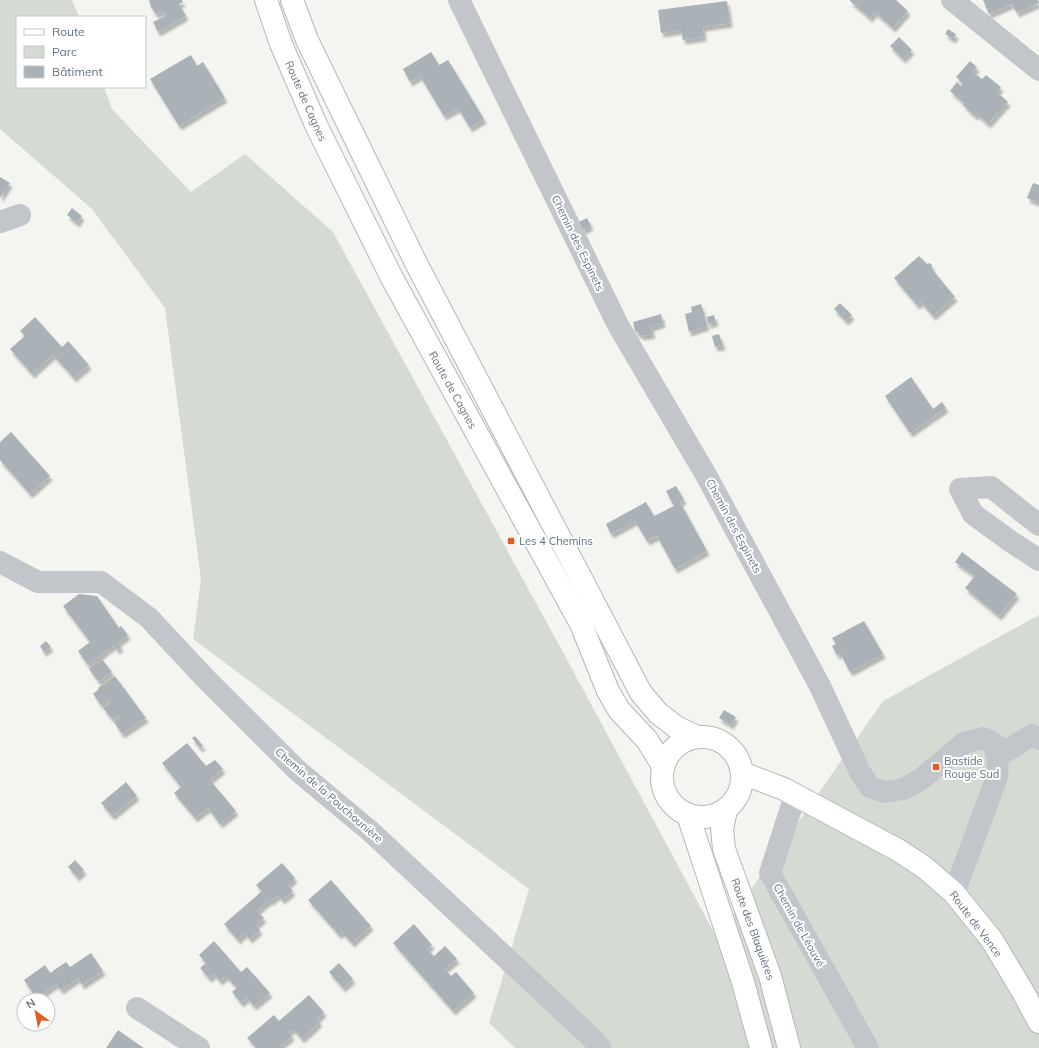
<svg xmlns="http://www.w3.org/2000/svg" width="1039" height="1048" font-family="Mulish,sans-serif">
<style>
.green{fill:#d5dbd2}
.building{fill:#aab1b7;filter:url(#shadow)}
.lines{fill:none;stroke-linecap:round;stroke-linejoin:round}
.major-casing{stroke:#b3b7bb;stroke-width:24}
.minor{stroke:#c2c5c9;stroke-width:22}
.major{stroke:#fff;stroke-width:22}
.poi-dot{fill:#e35d22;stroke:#fff;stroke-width:1.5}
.labels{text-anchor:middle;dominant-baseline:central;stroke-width:4;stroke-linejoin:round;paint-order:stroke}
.street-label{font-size:11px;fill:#637282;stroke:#fff}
.poi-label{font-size:11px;fill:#637282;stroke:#fff;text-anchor:start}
</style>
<defs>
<filter id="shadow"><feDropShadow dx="2.5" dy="4.5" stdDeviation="1" flood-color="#0004"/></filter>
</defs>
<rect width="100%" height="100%" fill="#f4f5f0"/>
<!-- green -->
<polygon class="green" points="0,0 72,0 79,17 17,17 17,87 104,87 112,109 191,192 245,154 333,232 564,654 717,938 883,701 1039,615 1039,1048 515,1048 489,1023 529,889 193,639 201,579 165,308 92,209 0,129"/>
<!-- building -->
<g class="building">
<polygon points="149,0 182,0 183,2 179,4 186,16 158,32 153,22 165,16 163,11 156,14 151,7"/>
<polygon points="850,0 896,0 908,11 893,28 875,12 870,18 850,1"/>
<polygon points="983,0 1038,0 1039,3 1017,13 1012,4 989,14"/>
<polygon points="727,1 730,23 703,27 704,37 683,40 681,30 661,33 658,10"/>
<polygon points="948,29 956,34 953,39 945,34"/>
<polygon points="899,37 912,50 903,59 890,46"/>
<polygon points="431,52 439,65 448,60 484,119 470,128 458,108 444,116 420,76 410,82 403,69"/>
<polygon points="191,55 197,66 203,62 225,98 179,126 150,79"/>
<polygon points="970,61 977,67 973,72 982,79 986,75 1001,87 997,92 1008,102 988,124 977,114 975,116 963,105 964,103 950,91 957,82 961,86 963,84 956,77"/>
<polygon points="0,177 10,183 0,198"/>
<polygon points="1033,183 1039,185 1039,203 1027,198"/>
<polygon points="72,208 82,216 77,223 67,215"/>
<polygon points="587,218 591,226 583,230 579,222"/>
<polygon points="919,256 927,264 929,263 932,265 932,269 955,297 933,316 921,302 917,305 894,278"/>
<polygon points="840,303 852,315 846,321 834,309"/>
<polygon points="701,304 707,326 689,332 685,314 692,312 691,307"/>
<polygon points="661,314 663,323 651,327 653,334 642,336 635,331 633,322"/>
<polygon points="714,315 716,322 708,324 707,317"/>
<polygon points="35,317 62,347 68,341 89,365 74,378 53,355 32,374 10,349 25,336 20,331"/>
<polygon points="719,334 723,346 715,347 712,336"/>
<polygon points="911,377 933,409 942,402 946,408 910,433 885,396"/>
<polygon points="11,432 50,476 30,494 0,460 0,442"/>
<polygon points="676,486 684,500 680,502 707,551 675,569 657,536 647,541 635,521 611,534 606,524 646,502 654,516 674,506 666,491"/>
<polygon points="962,552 1017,594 999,616 965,588 975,576 955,562"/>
<polygon points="79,594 97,596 119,628 121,626 128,635 118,643 121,647 117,650 114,645 88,665 78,651 90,642 63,606"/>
<polygon points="864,621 883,654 850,672 840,653 837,655 832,646 836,644 832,638"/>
<polygon points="46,641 51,647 44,652 40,646"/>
<polygon points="102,659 112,672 99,682 89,669"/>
<polygon points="115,676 146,718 122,734 114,722 120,717 118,714 112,719 103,708 110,703 108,700 101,705 93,694 99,689 98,688"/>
<polygon points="724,710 736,717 731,725 719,718"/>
<polygon points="195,736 203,746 200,748 192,738"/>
<polygon points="187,743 206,766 215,760 223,769 210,780 236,811 220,824 208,808 195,818 174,793 181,787 162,763"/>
<polygon points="126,782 137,796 112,816 101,803"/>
<polygon points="75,860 84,870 77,877 68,867"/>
<polygon points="282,863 295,878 288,885 293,891 282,900 278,895 271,901 270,900 265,904 257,911 264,918 256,925 260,930 250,939 245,933 238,940 224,924 262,891 256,885"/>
<polygon points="331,880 371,926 352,943 342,932 339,935 308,900"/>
<polygon points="414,924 432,945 427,949 434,956 445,946 457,959 445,969 451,976 456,972 474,993 453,1011 393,943"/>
<polygon points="214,941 241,972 247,967 270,993 254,1006 247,998 241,1003 232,992 237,988 226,976 220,981 214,974 209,978 200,968 206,963 199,955"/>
<polygon points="91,953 103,971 82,985 78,978 61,990 56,984 36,998 24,980 45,965 50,973 66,962 70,967"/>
<polygon points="339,963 353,979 343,988 329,972"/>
<polygon points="309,995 324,1012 317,1019 320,1022 302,1039 293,1029 289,1032 292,1036 278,1048 257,1048 247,1038 274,1015 279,1021"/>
<polygon points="118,1030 138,1044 144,1048 106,1048"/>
</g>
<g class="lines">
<defs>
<g id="major">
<polyline points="266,0 281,44 316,125 392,278 581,624 608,691 619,710 647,740 663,766"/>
<polyline points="292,0 307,40 416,263 641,693 658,713 676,727 697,737"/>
<circle cx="702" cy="777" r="40"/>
<polyline points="742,773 784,789 898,850 924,867 954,893 992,940 1023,992 1039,1022"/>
<polyline points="726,810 722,829 724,849 770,976 789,1048"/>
<polyline points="688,815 743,982 761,1048"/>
</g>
</defs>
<!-- major casing -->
<use href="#major" class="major-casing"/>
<!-- minor -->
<g class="minor">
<polyline points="459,0 618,325 706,475 820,686 860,772 870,787 884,792 903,789 920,780 964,743 983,738 993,743 998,759 997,777 954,893"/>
<polyline points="952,0 1039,70"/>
<polyline points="0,222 20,215"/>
<polyline points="1039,525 991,487 960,489 973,514 1010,541 1039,560"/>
<polyline points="0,562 38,582 101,582 149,618 205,678 298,771 370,831 594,1040 600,1048"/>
<polyline points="993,743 1005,752 1032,735 1039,739"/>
<polyline points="795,796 770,873 868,1048"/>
<polyline points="137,1008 199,1048"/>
</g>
<!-- major -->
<use href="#major" class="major"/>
</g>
<!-- markers -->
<g class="poi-dot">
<rect x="507" y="537" width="8" height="8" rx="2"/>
<rect x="932" y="763" width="8" height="8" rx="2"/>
</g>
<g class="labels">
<!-- street labels -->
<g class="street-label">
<text transform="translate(306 101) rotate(66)">Route de Cagnes</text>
<text transform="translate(578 243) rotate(64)">Chemin des Espinets</text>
<text transform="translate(453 390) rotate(61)">Route de Cagnes</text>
<text transform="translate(734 526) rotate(62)">Chemin des Espinets</text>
<text transform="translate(329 795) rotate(41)">Chemin de la Pouchounière</text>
<text transform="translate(976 924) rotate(53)">Route de Vence</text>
<text transform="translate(799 925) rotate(61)">Chemin de Léouvé</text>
<text transform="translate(753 929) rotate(70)">Route des Blaquières</text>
</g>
<!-- poi labels -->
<g class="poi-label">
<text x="519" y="541">Les 4 Chemins</text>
<text x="944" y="761">Bastide<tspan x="944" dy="13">Rouge Sud</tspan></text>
</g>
</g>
<!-- legend -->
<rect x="16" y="16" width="130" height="72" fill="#ffffff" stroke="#c1c7cd"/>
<rect x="24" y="29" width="20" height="6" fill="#ffffff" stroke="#c1c7cd"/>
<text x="52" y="36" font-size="12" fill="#637282">Route</text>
<rect x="24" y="46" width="20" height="12" fill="#d5dbd2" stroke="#c1c7cd"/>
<text x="52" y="56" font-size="12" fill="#637282">Parc</text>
<rect x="24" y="66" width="20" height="12" fill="#aab1b7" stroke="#c1c7cd"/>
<text x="52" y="76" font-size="12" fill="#637282">Bâtiment</text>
<!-- north arrow -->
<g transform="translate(36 1012) rotate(328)"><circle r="19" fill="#ffffff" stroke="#c1c7cd"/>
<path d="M0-3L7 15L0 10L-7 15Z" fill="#e35d22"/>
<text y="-6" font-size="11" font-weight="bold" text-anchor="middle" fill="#637282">N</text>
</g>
</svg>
